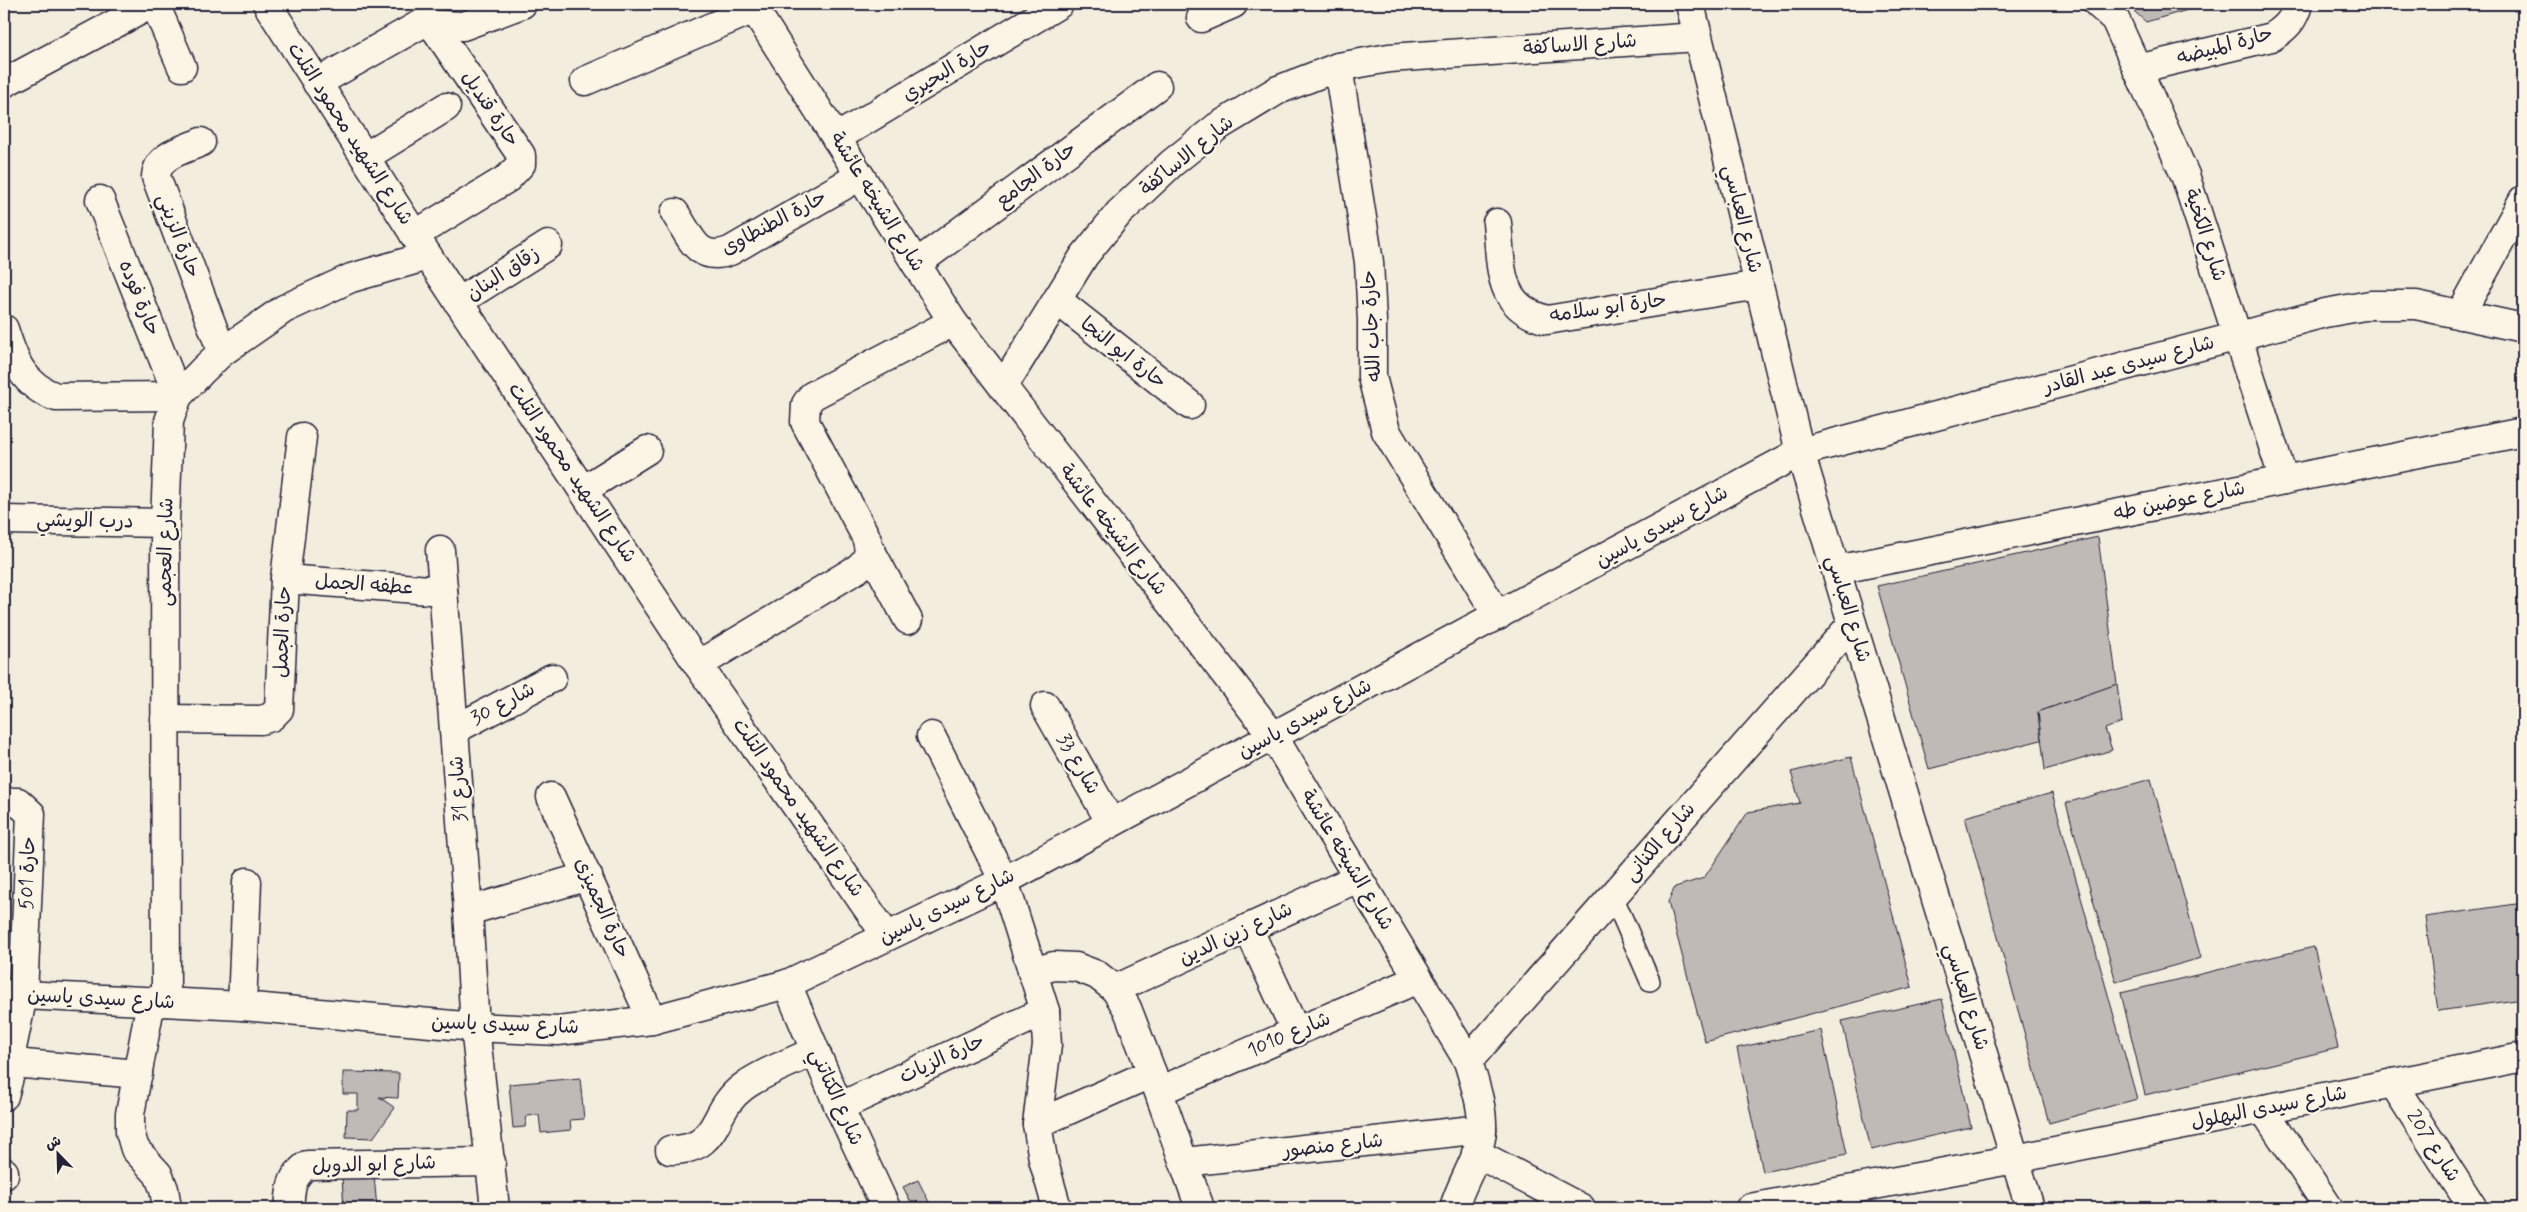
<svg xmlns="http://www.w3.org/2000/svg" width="2527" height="1212" font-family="Mynerve,'Playpen Sans Arabic',sans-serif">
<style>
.building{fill:#bfbab6;stroke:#22223b}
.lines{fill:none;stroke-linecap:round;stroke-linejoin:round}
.service-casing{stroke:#22223b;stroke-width:22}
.minor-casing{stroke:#22223b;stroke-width:31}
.tertiary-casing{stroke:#22223b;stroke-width:31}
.service{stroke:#fcf5e5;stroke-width:19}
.minor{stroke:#fcf5e5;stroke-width:28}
.tertiary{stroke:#fcf5e5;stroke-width:28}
.labels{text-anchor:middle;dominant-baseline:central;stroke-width:4.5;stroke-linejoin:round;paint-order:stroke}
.street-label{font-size:20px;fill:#22223b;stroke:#fcf5e5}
</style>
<rect width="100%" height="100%" fill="#f3edde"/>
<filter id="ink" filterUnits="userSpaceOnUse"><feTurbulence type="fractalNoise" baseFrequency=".02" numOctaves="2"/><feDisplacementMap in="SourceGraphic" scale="10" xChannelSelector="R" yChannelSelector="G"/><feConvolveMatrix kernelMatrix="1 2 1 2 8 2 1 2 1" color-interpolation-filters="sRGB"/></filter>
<g filter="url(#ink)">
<!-- building -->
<g class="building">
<polygon points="2126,4 2208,4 2146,22"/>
<polygon points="2098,537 2117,684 2038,712 2041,740 1929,769 1877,586"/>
<polygon points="2117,684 2122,722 2105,729 2112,750 2045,770 2038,712"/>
<polygon points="1851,757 1912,987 1705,1042 1668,902 1675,887 1704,878 1748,812 1800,803 1791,772"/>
<polygon points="2151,779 2201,958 2116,982 2066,803"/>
<polygon points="2052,793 2137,1099 2049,1123 1965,817"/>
<polygon points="2523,903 2523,999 2438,1011 2425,917"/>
<polygon points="2314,947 2338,1048 2145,1095 2121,993"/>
<polygon points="1942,999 1971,1127 1871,1150 1842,1021"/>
<polygon points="1821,1030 1847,1154 1763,1172 1737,1048"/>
<polygon points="343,1072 399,1073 398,1098 379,1097 395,1108 373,1138 346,1137 347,1110 358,1110 358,1094 343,1094"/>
<polygon points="580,1078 584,1119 570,1120 571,1130 541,1133 539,1115 527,1116 525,1127 513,1128 509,1084"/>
<polygon points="374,1175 377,1208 344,1208 342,1178"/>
<polygon points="918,1180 932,1208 914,1208 903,1187"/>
</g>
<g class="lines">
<defs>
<polyline id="service" points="1613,896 1650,981"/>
<g id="minor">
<polyline points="155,4 182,67"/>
<polyline points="267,4 428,256 698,665 886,935"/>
<path d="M751 4 953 322 1273 736 1468 1061C1474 1082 1483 1106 1482 1129 1481 1156 1461 1182 1454 1208"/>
<polyline points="2098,4 2115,19 2185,175 2284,480"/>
<polyline points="1201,18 1233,4"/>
<polyline points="1338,67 1369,262 1372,321 1372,377 1386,431 1498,616"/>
<path d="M2137 69 2272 37C2286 28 2294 20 2298 4"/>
<polyline points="585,81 754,9"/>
<polyline points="4,83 152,4"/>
<polyline points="317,83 421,24 463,26 522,4"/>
<polyline points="836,138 1059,4"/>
<path d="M201 142C183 150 157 155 156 177L222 352"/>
<polyline points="365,157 446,107"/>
<path d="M675 213C691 237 697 263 730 251L860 176"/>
<path d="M1497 223C1502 267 1496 307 1547 320L1759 285"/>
<polyline points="414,235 508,178 521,164 521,155 432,24"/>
<polyline points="916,264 1157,86"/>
<polyline points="1057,300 1190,405"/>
<polyline points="458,302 548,245"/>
<polyline points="2460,315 2523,200"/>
<path d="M4 329C14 360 22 385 56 397L178 396 100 200"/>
<polyline points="1003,387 1084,256 1119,213 1172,163 1217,127 1278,90 1338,67 1389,58 1698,37"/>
<polyline points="583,490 647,450"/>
<polyline points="4,520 165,523"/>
<polyline points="870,549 908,620"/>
<polyline points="440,550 468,911 475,1027 495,1208"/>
<polyline points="1836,570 2523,432"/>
<polyline points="285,579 443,591"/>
<path d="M698 665 857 569C869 559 871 552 866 537L805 422 806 404 812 396 953 322"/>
<polyline points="1045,706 1111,823"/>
<polyline points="165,719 261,720 271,717 279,709 285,579 302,437"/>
<polyline points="454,730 552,678"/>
<polyline points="931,736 1004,881 1045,1011 1047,1045 1037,1124 1043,1159 1057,1208"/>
<polyline points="551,797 652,1020"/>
<polyline points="4,802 18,802 31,814 23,995 11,1053 14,1059 24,1064 138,1074"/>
<polyline points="468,911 588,876"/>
<polyline points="1248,928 1296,1032"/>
<polyline points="1032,972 1054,966 1076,967 1097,975 1115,989 1127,1008 1152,1073 1200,1208"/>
<polyline points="787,984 839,1107 886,1208"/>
<polyline points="1115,989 1358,878"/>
<polyline points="4,994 242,1006 475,1027 558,1031 652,1020 787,984 1004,881 1800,452 2325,313 2370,305 2416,305 2523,328"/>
<polyline points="151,1001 130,1114 130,1132 135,1149 158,1174 164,1189 167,1208"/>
<polyline points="166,1002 165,523 169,421 178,396 203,370 222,352 284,309 351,278 428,256"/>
<polyline points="242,1006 247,882"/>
<polyline points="1468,1061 1852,624"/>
<polyline points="2393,1083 2473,1208"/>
<polyline points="1159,1091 1418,979"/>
<polyline points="4,1096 14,1059"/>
<polyline points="839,1107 1045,1011"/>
<polyline points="2263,1109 2329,1208"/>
<polyline points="1037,1124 1152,1073"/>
<path d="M670 1150C722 1150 709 1112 743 1087 763 1072 792 1062 815 1051"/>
<polyline points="1476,1153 1581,1208"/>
<polyline points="1185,1162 1482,1129"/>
<polyline points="4,1175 4,1172"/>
<path d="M289 1208C291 1188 290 1178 307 1165L491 1162"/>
<polyline points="1750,1208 2015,1159 2523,1057"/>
</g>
<polyline id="tertiary" points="1690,4 1800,452 2030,1208"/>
</defs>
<!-- service casing -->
<use href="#service" class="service-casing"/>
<!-- minor casing -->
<use href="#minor" class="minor-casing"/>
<!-- tertiary casing -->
<use href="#tertiary" class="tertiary-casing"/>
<!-- service -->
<use href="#service" class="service"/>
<!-- minor -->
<use href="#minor" class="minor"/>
<!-- tertiary -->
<use href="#tertiary" class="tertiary"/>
</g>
</g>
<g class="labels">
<!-- street labels -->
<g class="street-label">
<text transform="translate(1580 45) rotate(-4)">شارع الاساكفة</text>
<text transform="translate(2225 46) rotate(-15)">حارة المبيضه</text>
<text transform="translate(947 71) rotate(-31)">حارة البحيري</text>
<text transform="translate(490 109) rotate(56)">حارة قنديل</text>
<text transform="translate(350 134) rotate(57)">شارع الشهيد محمود التلت</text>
<text transform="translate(1187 156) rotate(-39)">شارع الاساكفة</text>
<text transform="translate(1036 175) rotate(-37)">حارة الجامع</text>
<text transform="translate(877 202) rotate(58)">شارع الشيخه عائشة</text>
<text transform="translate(1742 219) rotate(76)">شارع العباسي</text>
<text transform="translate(774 223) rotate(-28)">حارة الطنطاوى</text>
<text transform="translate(2205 235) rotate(72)">شارع الكخية</text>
<text transform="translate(178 236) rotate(69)">حارة الزيني</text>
<text transform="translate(503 274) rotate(-33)">زقاق البنان</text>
<text transform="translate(139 298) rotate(68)">حارة فوده</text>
<text transform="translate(1608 308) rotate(-8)">حارة ابو سلامه</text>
<text transform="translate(1372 326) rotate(-93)">حارة جاب الله</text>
<text transform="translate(1123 353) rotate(38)">حارة ابو النجا</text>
<text transform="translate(2129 365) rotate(-15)">شارع سيدى عبد القادر</text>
<text transform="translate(572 473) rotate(56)">شارع الشهيد محمود التلت</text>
<text transform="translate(2179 501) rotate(-11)">شارع عوضين طه</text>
<text transform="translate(85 521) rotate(1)">درب الويشي</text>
<text transform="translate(1662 527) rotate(-29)">شارع سيدى ياسين</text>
<text transform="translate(1113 530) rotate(52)">شارع الشيخه عائشة</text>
<text transform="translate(166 552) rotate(-89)">شارع العجمى</text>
<text transform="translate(364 585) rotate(4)">عطفه الجمل</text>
<text transform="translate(1848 609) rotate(73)">شارع العباسي</text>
<text transform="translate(283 632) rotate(-88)">حارة الجمل</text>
<text transform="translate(503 704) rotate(-28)">شارع 30</text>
<text transform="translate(1305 719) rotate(-28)">شارع سيدى ياسين</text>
<text transform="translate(1078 764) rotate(60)">شارع 33</text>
<text transform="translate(459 789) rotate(-94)">شارع 31</text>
<text transform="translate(798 808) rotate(55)">شارع الشهيد محمود التلت</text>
<text transform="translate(1660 842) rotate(-49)">شارع الكنانى</text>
<text transform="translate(1347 860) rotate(59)">شارع الشيخه عائشة</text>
<text transform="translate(28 873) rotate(-88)">حارة 501</text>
<text transform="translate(947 907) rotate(-26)">شارع سيدى ياسين</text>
<text transform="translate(602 908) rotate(66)">حارة الجميزى</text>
<text transform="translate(1236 934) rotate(-25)">شارع زين الدين</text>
<text transform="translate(1966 997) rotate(73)">شارع العباسي</text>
<text transform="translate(101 999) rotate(3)">شارع سيدى ياسين</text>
<text transform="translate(505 1025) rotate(2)">شارع سيدى ياسين</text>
<text transform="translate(1289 1035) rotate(-23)">شارع 1010</text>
<text transform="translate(942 1059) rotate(-25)">حارة الزيات</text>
<text transform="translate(836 1097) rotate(66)">شارع الكتاتني</text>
<text transform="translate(2269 1108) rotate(-11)">شارع سيدى البهلول</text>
<text transform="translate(1333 1146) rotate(-6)">شارع منصور</text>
<text transform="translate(2433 1146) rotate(57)">شارع 207</text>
<text transform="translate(374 1165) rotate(-2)">شارع ابو الدوبل</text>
</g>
</g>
<!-- margin -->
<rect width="2527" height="1212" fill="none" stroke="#fcf5e5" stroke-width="20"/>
<rect x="10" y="10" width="2507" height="1192" fill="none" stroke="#22223b" stroke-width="2" filter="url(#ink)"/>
<!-- north arrow -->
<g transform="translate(58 1154) rotate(337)" stroke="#fcf5e5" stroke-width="4" paint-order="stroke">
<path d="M0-4L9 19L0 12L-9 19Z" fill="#22223b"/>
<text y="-8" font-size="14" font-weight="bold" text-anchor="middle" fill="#22223b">ش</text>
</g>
</svg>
